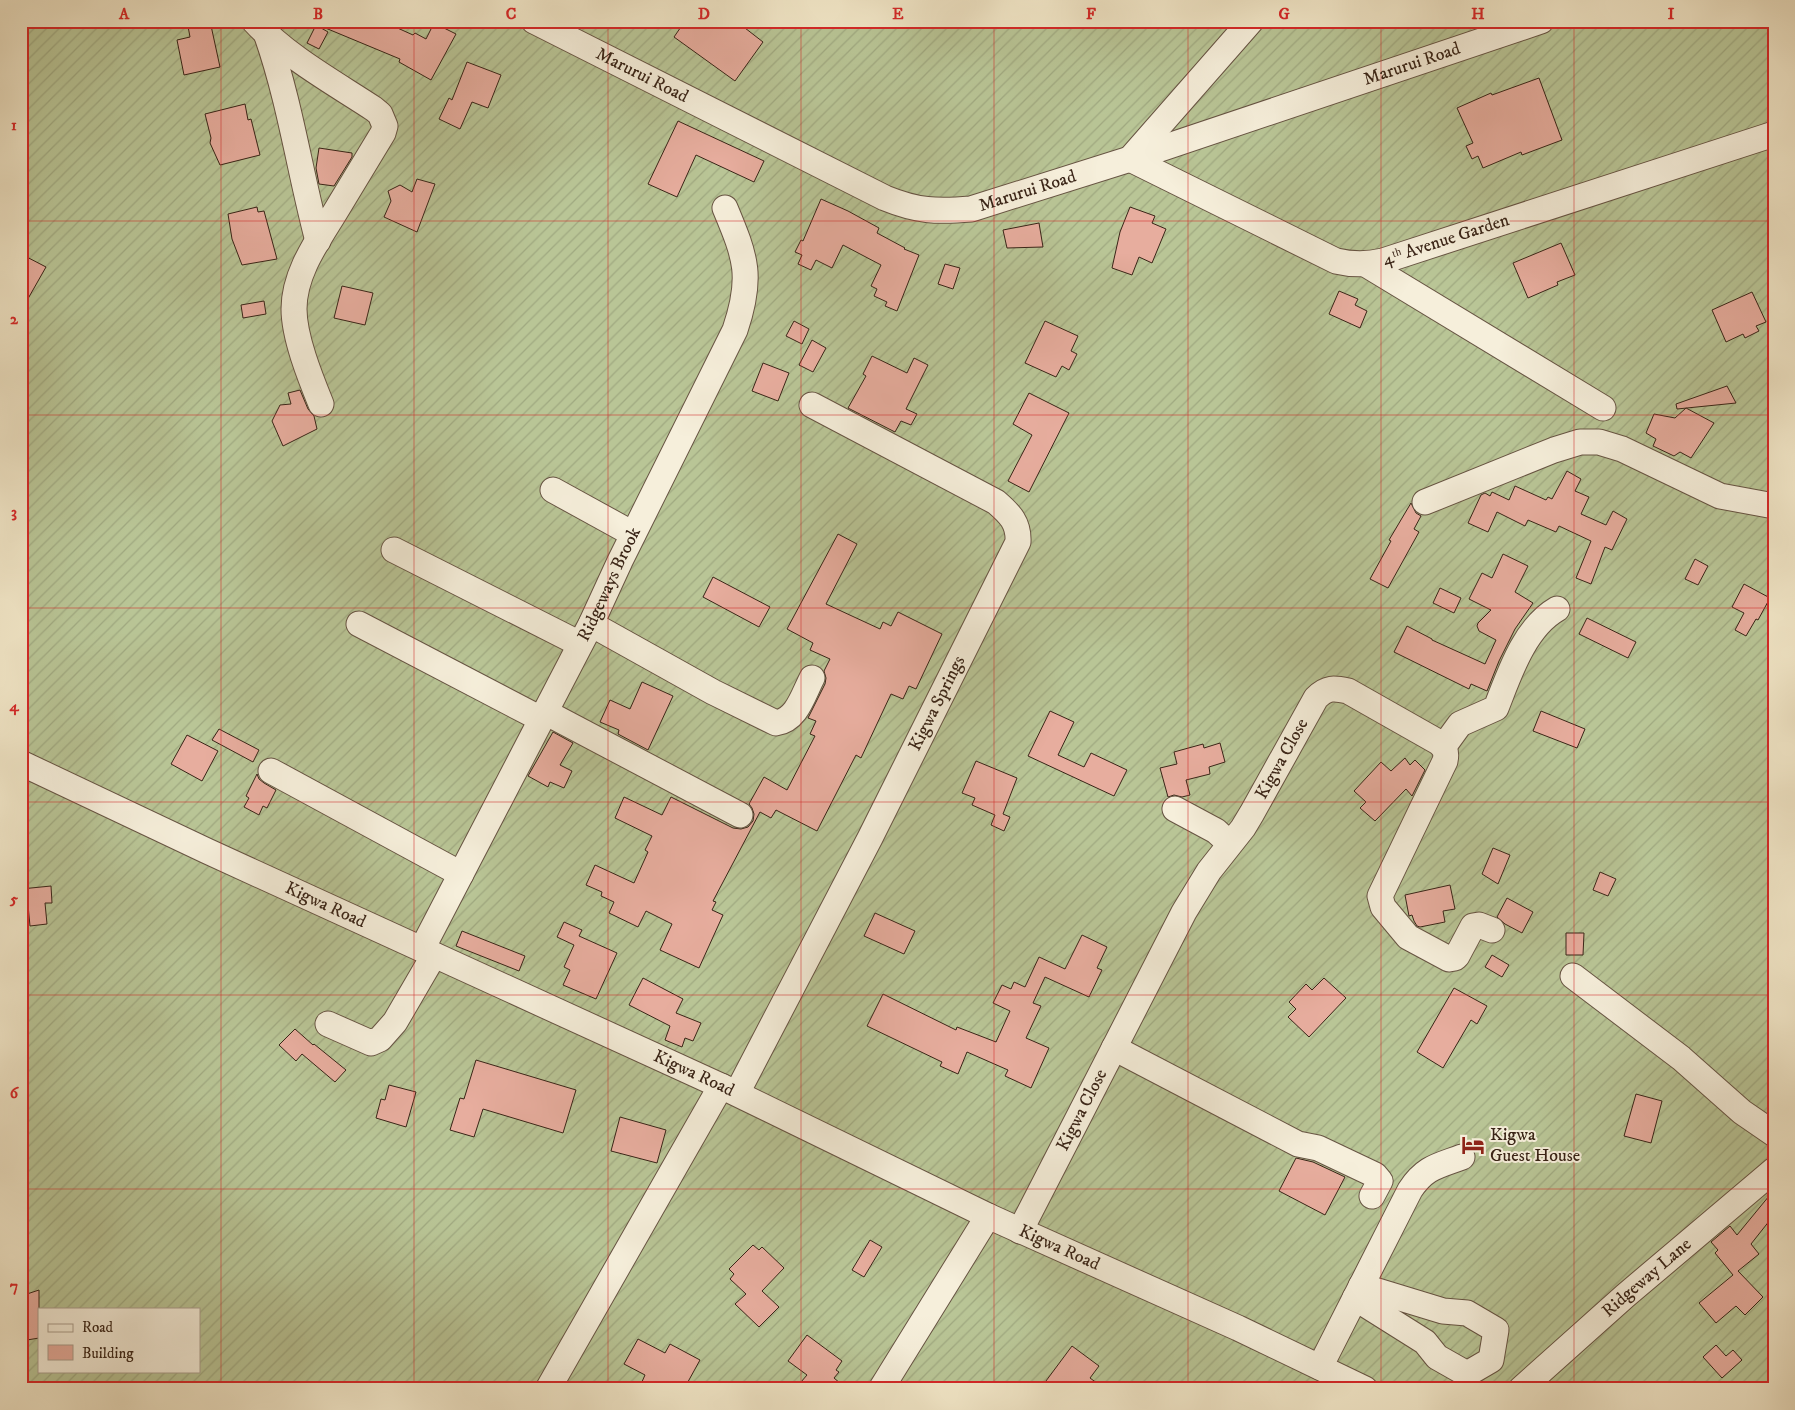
<svg xmlns="http://www.w3.org/2000/svg" width="1795" height="1410" font-family="'IM FELL DW Pica',serif">
<style>
.garden{fill:url(#garden-furrows);stroke:#797456;fill-rule:evenodd}
.building{fill:#e7ad9e;stroke:#392417}
.lines{fill:none;stroke-linecap:round;stroke-linejoin:round}
.minor-casing{stroke:#675443;stroke-width:27}
.minor{stroke:#f6efdb;stroke-width:25}
.grid{fill:none;stroke:#d62828;stroke-width:1;stroke-opacity:0.55}
.labels{text-anchor:middle;dominant-baseline:central;stroke-width:4;stroke-linejoin:round;paint-order:stroke}
.street-label{font-size:18px;fill:#392417;stroke:#f6efdb}
.poi-label{font-size:18px;fill:#392417;stroke:#f6efdb;text-anchor:start}
.neatline{fill:none;stroke:#d62828;stroke-width:2}
.grid-label{font-size:16px;text-anchor:middle;font-weight:bold;fill:#d62828}
</style>
<defs>
<pattern id="garden-furrows" width="10" height="10" patternUnits="userSpaceOnUse" patternTransform="scale(1.25)"><rect width="10" height="10" fill="#b9c596"/><path d="M-1 1l2-2M0 10L10 0M9 11l2-2" fill="none" stroke="#a0a981"/></pattern>
</defs>
<rect width="100%" height="100%" fill="#f1e6c7"/>
<filter id="stains"><feTurbulence type="fractalNoise" baseFrequency=".004" numOctaves="4"/><feColorMatrix values="0 0 0 0 .2 0 0 0 0 .09 0 0 0 0 .02 0 0 0 .5 -.17"/></filter>
<radialGradient id="worn" r=".72"><stop offset=".6" stop-color="#630" stop-opacity="0"/><stop offset="1" stop-color="#630" stop-opacity=".3"/></radialGradient>
<!-- garden -->
<path class="garden" d="M21 21H1774V1389H21ZM39 1309H199V1371H39Z"/>
<!-- building -->
<g class="building">
<polygon points="187,21 210,21 220,67 184,75 177,40 190,37"/>
<polygon points="382,21 413,35 415,33 426,39 434,23 456,34 431,80 399,62 400,59 311,22"/>
<polygon points="685,21 721,21 729,28 734,21 736,21 763,42 735,81 674,37"/>
<polygon points="316,25 328,32 319,49 307,43"/>
<polygon points="467,62 501,75 488,108 472,102 460,129 439,119 449,98 452,100"/>
<polygon points="1539,78 1562,140 1522,155 1521,152 1483,168 1478,156 1472,159 1466,146 1473,143 1457,108 1491,93 1492,95"/>
<polygon points="245,104 248,120 251,119 260,155 220,165 210,143 211,138 205,114"/>
<polygon points="678,121 764,161 754,182 696,155 677,197 648,184"/>
<polygon points="319,148 352,153 352,157 334,186 319,184 316,168"/>
<polygon points="417,179 435,184 417,232 384,217 391,201 388,191 400,185 412,192"/>
<polygon points="821,199 848,211 879,228 877,233 905,248 904,249 919,255 897,311 885,306 887,302 874,296 877,289 871,286 881,265 843,245 832,268 816,260 811,270 798,264 802,255 795,252 801,240 803,241"/>
<polygon points="257,207 258,212 264,211 277,259 242,265 232,239 228,214"/>
<polygon points="1130,207 1155,216 1152,223 1166,229 1152,263 1139,257 1132,275 1112,268 1120,232"/>
<polygon points="1039,223 1043,247 1007,248 1003,230"/>
<polygon points="1561,243 1575,275 1557,282 1558,285 1528,298 1513,263"/>
<polygon points="21,254 46,267 21,311"/>
<polygon points="945,264 960,268 953,289 938,284"/>
<polygon points="342,286 373,293 365,325 334,318"/>
<polygon points="1339,291 1358,299 1355,305 1367,311 1360,328 1329,314"/>
<polygon points="1752,292 1766,322 1756,326 1759,331 1745,338 1743,334 1726,342 1712,310"/>
<polygon points="264,301 266,314 243,318 241,305"/>
<polygon points="794,321 809,329 802,344 786,336"/>
<polygon points="1045,321 1078,336 1071,351 1077,354 1069,370 1062,366 1056,377 1025,363"/>
<polygon points="812,340 826,348 813,372 799,365"/>
<polygon points="872,356 907,373 914,358 928,365 906,409 917,414 911,425 901,421 895,432 848,408 866,376 863,374"/>
<polygon points="763,363 789,373 778,401 752,391"/>
<polygon points="1727,386 1736,403 1677,409 1676,404"/>
<polygon points="300,390 308,409 314,416 317,429 283,446 272,421 280,405 291,404 288,393"/>
<polygon points="1029,393 1069,413 1029,492 1008,481 1032,435 1013,424"/>
<polygon points="1686,408 1714,423 1691,458 1680,452 1674,456 1653,446 1656,439 1646,433 1654,414 1675,418"/>
<polygon points="1567,471 1581,479 1575,491 1589,497 1581,514 1606,525 1613,511 1627,519 1612,550 1605,547 1591,584 1576,578 1591,541 1559,526 1556,532 1528,520 1525,526 1497,512 1488,532 1468,523 1481,495 1485,493 1490,496 1492,492 1509,500 1515,486 1546,500 1548,497 1552,499"/>
<polygon points="1411,503 1416,513 1421,516 1414,529 1419,532 1388,588 1370,579 1391,541 1389,540"/>
<polygon points="838,534 857,544 826,604 880,629 883,622 891,626 898,612 942,634 916,689 909,686 903,699 891,694 861,758 856,755 817,831 776,810 771,818 760,812 713,901 716,902 712,910 723,915 699,968 660,950 672,924 646,911 638,927 609,913 614,902 601,896 602,892 586,885 595,865 634,883 648,852 645,850 652,836 615,818 624,797 662,815 671,797 733,828 741,829 748,827 753,821 754,814 752,808 749,804 764,777 787,790 815,736 810,734 816,721 808,718 825,684 826,678 824,671 830,659 810,650 813,643 787,629"/>
<polygon points="1503,554 1528,566 1515,592 1533,603 1515,629 1499,661 1487,691 1471,684 1469,689 1394,652 1407,626 1432,639 1432,640 1485,664 1496,640 1479,631 1477,626 1478,623 1491,610 1469,599 1482,573 1492,578"/>
<polygon points="1695,559 1708,566 1698,585 1685,579"/>
<polygon points="713,577 770,607 759,627 703,597"/>
<polygon points="1744,584 1770,598 1758,620 1756,619 1746,636 1735,630 1744,613 1732,607"/>
<polygon points="1440,588 1461,598 1454,613 1433,603"/>
<polygon points="1587,618 1636,642 1628,658 1579,634"/>
<polygon points="642,682 673,696 648,750 618,734 619,730 600,722 610,700 630,709"/>
<polygon points="1050,711 1074,722 1058,755 1084,767 1091,753 1127,770 1114,796 1028,756"/>
<polygon points="1541,711 1585,729 1577,748 1533,731"/>
<polygon points="219,729 259,750 253,762 212,740"/>
<polygon points="553,732 573,743 560,765 572,771 564,788 550,782 548,787 528,776"/>
<polygon points="187,735 218,751 202,781 171,764"/>
<polygon points="1220,743 1225,762 1209,767 1210,774 1186,780 1190,795 1182,797 1174,795 1168,797 1160,768 1177,764 1174,752 1203,744 1204,748"/>
<polygon points="1405,758 1410,765 1415,760 1425,770 1412,796 1406,789 1375,821 1360,808 1366,802 1354,791 1381,762 1391,771"/>
<polygon points="976,761 1017,778 1003,814 1010,817 1004,831 991,825 995,815 972,805 975,798 962,793"/>
<polygon points="257,774 259,779 264,783 276,790 267,808 263,806 259,815 244,807 249,798 246,796"/>
<polygon points="1493,848 1510,855 1498,884 1482,874"/>
<polygon points="1600,872 1616,879 1608,896 1593,890"/>
<polygon points="1450,885 1455,909 1443,911 1445,922 1420,927 1417,926 1414,921 1412,915 1409,916 1405,895"/>
<polygon points="51,886 52,903 45,903 47,924 30,926 28,905 22,906 21,889"/>
<polygon points="1507,898 1533,912 1522,933 1505,924 1497,917"/>
<polygon points="875,913 915,931 904,954 864,936"/>
<polygon points="564,922 582,930 579,936 617,953 596,999 563,985 570,970 564,967 574,945 557,937"/>
<polygon points="462,931 525,956 519,971 456,946"/>
<polygon points="1566,933 1584,933 1583,955 1566,955"/>
<polygon points="1082,935 1107,947 1097,968 1102,970 1089,997 1045,977 1033,1003 1041,1006 1026,1038 1049,1048 1031,1088 1005,1076 1008,1070 967,1052 958,1074 940,1066 942,1062 867,1026 883,994 956,1030 957,1027 996,1042 1010,1011 993,1003 1002,985 1011,989 1014,982 1025,987 1039,957 1065,969"/>
<polygon points="1492,955 1509,965 1502,977 1485,967"/>
<polygon points="643,978 683,999 676,1013 701,1023 693,1041 685,1038 682,1047 665,1040 670,1026 629,1005"/>
<polygon points="1324,978 1346,998 1309,1037 1288,1017 1296,1009 1289,1002 1306,984 1312,990"/>
<polygon points="1454,988 1487,1006 1477,1024 1471,1020 1443,1068 1417,1052"/>
<polygon points="295,1029 313,1045 314,1044 346,1070 335,1082 302,1054 296,1061 279,1045"/>
<polygon points="476,1060 576,1090 563,1133 483,1109 474,1137 450,1130 460,1098 464,1099"/>
<polygon points="389,1085 416,1092 406,1127 376,1118 381,1099 385,1100"/>
<polygon points="1636,1094 1662,1101 1651,1143 1624,1136"/>
<polygon points="620,1117 666,1130 657,1163 611,1151"/>
<polygon points="1296,1158 1313,1162 1345,1177 1325,1215 1279,1191"/>
<polygon points="1774,1190 1774,1215 1751,1244 1759,1254 1738,1271 1763,1297 1745,1315 1736,1306 1716,1323 1699,1303 1733,1275 1715,1253 1718,1250 1711,1242 1730,1226 1737,1235"/>
<polygon points="870,1240 882,1247 864,1277 852,1270"/>
<polygon points="753,1245 759,1250 762,1247 784,1268 762,1291 779,1307 759,1327 735,1304 746,1294 730,1279 734,1274 729,1269"/>
<polygon points="39,1290 39,1338 21,1341 21,1296"/>
<polygon points="807,1335 842,1361 836,1370 839,1372 834,1378 847,1389 795,1389 807,1375 788,1361"/>
<polygon points="638,1339 665,1353 670,1344 700,1360 684,1389 650,1389 641,1384 645,1375 624,1364"/>
<polygon points="1716,1345 1726,1356 1733,1350 1742,1360 1722,1378 1703,1357"/>
<polygon points="1072,1346 1099,1366 1090,1378 1105,1389 1040,1389"/>
</g>
<g class="lines">
<defs>
<g id="minor">
<path d="M254 21C287 57 333 82 374 109L380 114 385 126 383 133C367 159 352 184 337 209 319 239 294 272 294 309 294 337 310 377 321 404"/>
<path id="s1" d="M534 21 885 198C917 211 936 212 971 209L1130 159 1541 21"/>
<path d="M267 36C290 102 300 173 318 241"/>
<path d="M1130 159 1336 261C1353 265 1367 265 1383 261L1774 134"/>
<polyline points="1130,159 1251,21"/>
<polyline points="1367,265 1603,408"/>
<polyline points="553,490 633,534"/>
<polyline points="1425,502 1554,450 1580,442 1599,442 1622,449 1720,496 1774,506"/>
<polyline points="394,550 580,644"/>
<polyline points="359,624 541,719"/>
<path d="M591 624 713 692 776 723C797 720 803 695 812 678"/>
<polyline points="545,712 740,815"/>
<path d="M1444 746 1460 724 1496 708C1509 675 1524 628 1557 609"/>
<path id="s2" d="M21 763 207 851 721 1086 988 1216 1238 1328 1365 1389"/>
<polyline points="271,771 461,874"/>
<polyline points="1175,809 1216,831 1229,843"/>
<path id="s3" d="M422 949 591 624 620 561 735 330C753 277 746 258 725 208"/>
<polyline points="1573,976 1681,1058 1742,1112 1774,1134"/>
<polyline points="328,1024 371,1043 380,1039 395,1022 434,955"/>
<polyline points="1114,1048 1298,1144 1318,1148 1375,1175 1380,1181 1372,1196"/>
<path id="s4" d="M737 1093 870 838 1018 542C1019 523 1010 514 996 502L812 405"/>
<path id="s5" d="M1020 1231 1184 912 1209 871 1243 828 1252 813 1316 698C1327 687 1334 688 1348 691L1438 742C1445 748 1447 752 1445 761L1380 896 1383 907 1408 937 1449 959 1455 958 1457 956 1473 926 1479 925 1492 930"/>
<polyline points="1355,1298 1425,1342 1437,1357 1467,1374 1491,1360 1496,1330 1467,1313 1443,1311 1361,1286"/>
<path d="M1320 1367 1410 1190C1425 1167 1438 1166 1462 1157"/>
<polyline points="548,1389 721,1086"/>
<polyline points="881,1389 988,1216"/>
<path id="s6" d="M1521 1389 1625 1296 1774 1170"/>
</g>
</defs>
<!-- minor casing -->
<use href="#minor" class="minor-casing"/>
<!-- minor -->
<use href="#minor" class="minor"/>
</g>
<!-- grid -->
<path class="grid" d="M221 21V1389M414 21V1389M608 21V1389M801 21V1389M994 21V1389M1188 21V1389M1381 21V1389M1574 21V1389M21 221H1774M21 415H1774M21 608H1774M21 802H1774M21 995H1774M21 1189H1774"/>
<!-- icons -->
<defs>
<symbol id="hotel-bare" viewBox="-9 -9 18 18"><path d="M-6-4.5h1.5V1H6V5H4.5V3h-9V5H-6ZM-4 0a1.8 1.8 0 1 1 3.6 0ZM.5 0V-2.5h3Q6-2.5 6 0Z" fill="#8f2418" stroke="#f6efdb" stroke-width="2.5" paint-order="stroke"/></symbol>
</defs>
<g fill-rule="evenodd">
<use href="#hotel-bare" x="1457" y="1129" width="32" height="32"/>
</g>
<g class="labels">
<!-- street labels -->
<g class="street-label">
<text stroke="none"><textPath href="#s1" startOffset="945">Marurui Road</textPath></text>
<text stroke="none"><textPath href="#s1" startOffset="121">Marurui Road</textPath></text>
<text stroke="none"><textPath href="#s1" startOffset="540">Marurui Road</textPath></text>
<text transform="translate(1446 240) rotate(-18)">4ᵗʰ Avenue Garden</text>
<text stroke="none"><textPath href="#s3" startOffset="410">Ridgeways Brook</textPath></text>
<text stroke="none"><textPath href="#s4" startOffset="438">Kigwa Springs</textPath></text>
<text stroke="none"><textPath href="#s5" startOffset="541">Kigwa Close</textPath></text>
<text stroke="none"><textPath href="#s2" startOffset="336">Kigwa Road</textPath></text>
<text stroke="none"><textPath href="#s2" startOffset="741">Kigwa Road</textPath></text>
<text stroke="none"><textPath href="#s5" startOffset="136">Kigwa Close</textPath></text>
<text stroke="none"><textPath href="#s2" startOffset="1146">Kigwa Road</textPath></text>
<text stroke="none"><textPath href="#s6" startOffset="168">Ridgeway Lane</textPath></text>
</g>
<!-- poi labels -->
<g class="poi-label">
<text x="1490" y="1135">Kigwa<tspan x="1490" dy="21">Guest House</tspan></text>
</g>
</g>
<!-- margin -->
<rect width="1795" height="1410" fill="none" stroke="#f1e6c7" stroke-width="55"/>
<!-- legend -->
<rect x="38" y="1308" width="162" height="65" fill="#f6efdb" stroke="#aa9e8d"/>
<rect x="48" y="1324" width="25" height="8" fill="#f6efdb" stroke="#aa9e8d"/>
<text x="82" y="1332" font-size="15" fill="#392417">Road</text>
<rect x="48" y="1345" width="25" height="15" fill="#e7ad9e" stroke="#aa9e8d"/>
<text x="82" y="1358" font-size="15" fill="#392417">Building</text>
<rect x="28" y="28" width="1740" height="1354" class="neatline"/>
<g class="grid-label">
<text x="124" y="19">A</text>
<text x="318" y="19">B</text>
<text x="511" y="19">C</text>
<text x="704" y="19">D</text>
<text x="898" y="19">E</text>
<text x="1091" y="19">F</text>
<text x="1284" y="19">G</text>
<text x="1478" y="19">H</text>
<text x="1671" y="19">I</text>
<text x="14" y="130">1</text>
<text x="14" y="324">2</text>
<text x="14" y="517">3</text>
<text x="14" y="711">4</text>
<text x="14" y="904">5</text>
<text x="14" y="1098">6</text>
<text x="14" y="1291">7</text>
</g>
<rect width="100%" height="100%" filter="url(#stains)"/>
<rect width="100%" height="100%" fill="url(#worn)"/>
</svg>
